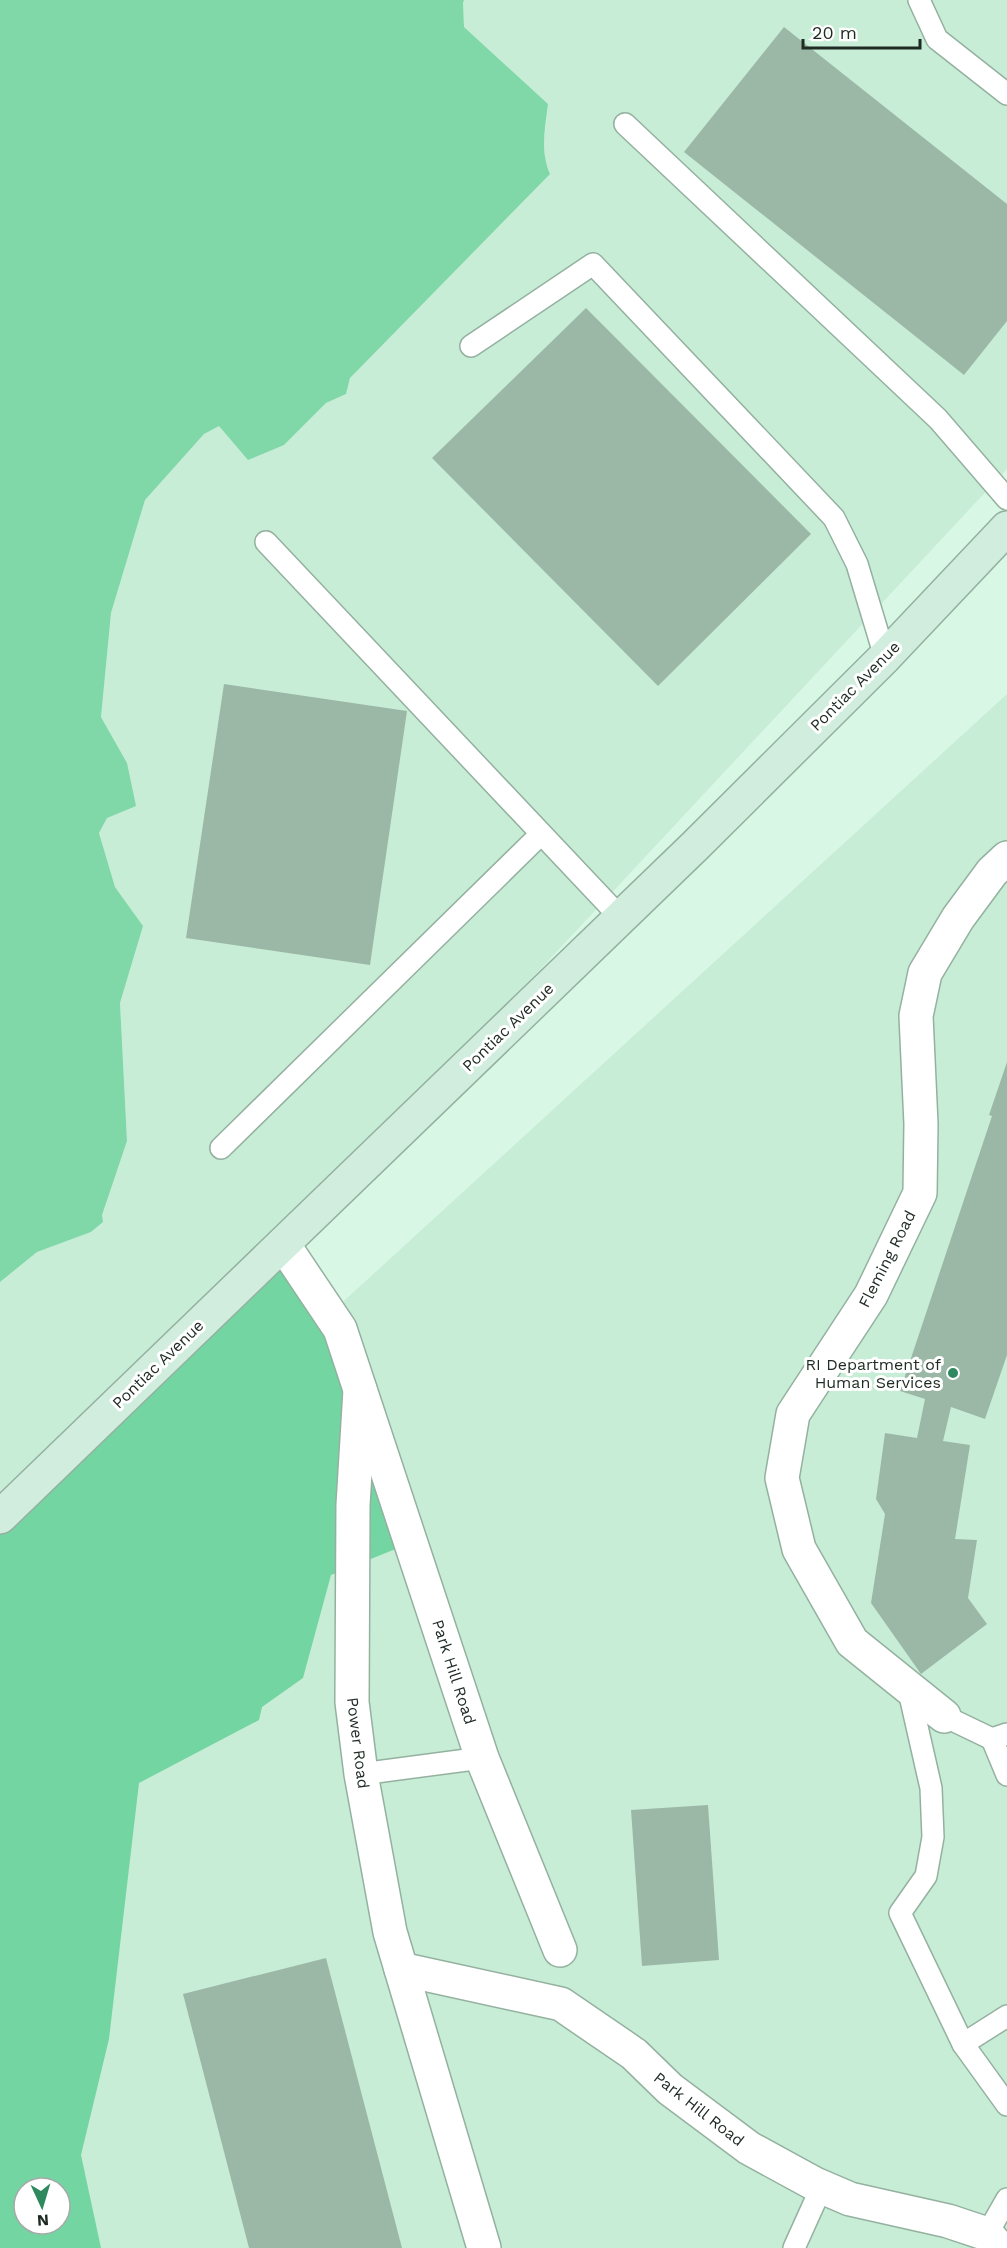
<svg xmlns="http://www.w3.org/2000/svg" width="1007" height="2248" font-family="'Work Sans',sans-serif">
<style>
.built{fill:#c8edd6;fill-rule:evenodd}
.green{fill:#80d7a8}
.forest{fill:#73d5a2;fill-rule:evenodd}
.building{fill:#9bb8a7}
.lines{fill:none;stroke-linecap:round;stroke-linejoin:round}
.lane-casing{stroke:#94b1a0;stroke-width:24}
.street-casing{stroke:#94b1a0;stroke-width:36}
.secondary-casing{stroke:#94b1a0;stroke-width:36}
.lane{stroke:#fff;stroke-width:21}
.street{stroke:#fff;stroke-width:33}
.secondary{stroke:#d0edde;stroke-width:33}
.poi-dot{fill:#2f895e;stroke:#fff;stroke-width:2}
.labels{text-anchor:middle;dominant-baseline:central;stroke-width:6;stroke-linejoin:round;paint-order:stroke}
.street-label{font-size:16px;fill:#1e2a23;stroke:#fff}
.poi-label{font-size:16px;fill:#1e2a23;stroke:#fff;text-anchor:end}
</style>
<rect width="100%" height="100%" fill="#d9f7e5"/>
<!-- built -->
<g class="built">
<polygon points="464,0 1007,0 1007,469 285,1243 0,1518 0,1282 37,1252 91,1232 103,1222 101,1215 127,1141 120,1003 143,926 115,887 99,833 107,818 127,763 101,717 111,613 145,500 204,434 219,425 284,445 326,403 346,394 350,378 545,161 544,142 548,104 464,27 463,3"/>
<path d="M1007 694V2248H0V1653L239 1397ZM24 2188H60V2224H24Z"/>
</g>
<!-- green -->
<path class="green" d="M0 0H464L463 3 464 27 548 104C545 129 540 151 550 174L350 378 346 394 326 403 284 445 248 460 219 426 204 434 145 500 111 613 101 717 127 763 136 806 107 818 99 833 115 887 143 926 120 1003 127 1141 102 1215 103 1222 91 1232 37 1252 0 1282Z"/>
<!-- forest -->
<path class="forest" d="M270 1256 341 1334 413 1542 331 1575 303 1678 262 1707 259 1720 139 1783 109 2039 81 2155 101 2248H0V1518ZM24 2188H60V2224H24Z"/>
<!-- building -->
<g class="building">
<polygon points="784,27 1007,204 1007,321 964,375 684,152"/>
<polygon points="586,308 811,534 658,686 432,458"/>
<polygon points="224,684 407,711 370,965 186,938"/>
<polygon points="1007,1062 1007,1355 985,1419 951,1407 943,1441 970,1445 955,1539 977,1540 968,1598 987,1624 921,1674 871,1603 885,1514 876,1499 885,1433 917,1438 925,1399 900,1391 992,1116 989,1115"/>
<polygon points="708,1805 719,1960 642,1966 631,1810"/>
<polygon points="326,1958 402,2248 249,2248 183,1994"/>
</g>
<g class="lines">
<defs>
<g id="lane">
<polyline points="919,0 937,39 1007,94"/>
<polyline points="625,124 938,419 1007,499"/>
<polyline points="471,346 593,264 834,518 857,564 885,657"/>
<polyline points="266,542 621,918"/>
<polyline points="221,1148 541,834"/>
<polyline points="908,1687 931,1788 933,1837 926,1876 900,1913 963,2044"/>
<polyline points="944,1716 992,1739"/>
<polyline points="1007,1734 992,1739 1007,1775"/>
<polyline points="361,1774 482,1758"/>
<polyline points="1007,2016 963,2044 1007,2105"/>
<polyline points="987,2234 1007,2199"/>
<polyline points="794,2248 822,2186"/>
</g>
<g id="street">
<polyline points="283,1244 340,1329 482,1758 560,1950"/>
<polyline points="360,1390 353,1505 352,1702 361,1774 390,1932 484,2248"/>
<polyline points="944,1716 852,1642 799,1549 782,1478 793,1414 871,1295 920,1193 921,1124 916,1016 925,973 958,918 992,872 1007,858"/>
<polyline points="401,1969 561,2004 634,2054 670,2089 749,2148 815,2184 850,2199 948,2221 987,2234 999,2248"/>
</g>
<polyline id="secondary" points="0,1517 695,846 885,657 1007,528"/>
</defs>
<!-- lane casing -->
<use href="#lane" class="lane-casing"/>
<!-- street casing -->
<use href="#street" class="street-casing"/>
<!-- secondary casing -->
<use href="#secondary" class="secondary-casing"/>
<!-- lane -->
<use href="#lane" class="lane"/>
<!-- street -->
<use href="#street" class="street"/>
<!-- secondary -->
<use href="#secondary" class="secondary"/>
</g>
<!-- markers -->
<circle class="poi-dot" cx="953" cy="1373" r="6"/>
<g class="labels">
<!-- street labels -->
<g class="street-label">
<text transform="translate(855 686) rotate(-45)">Pontiac Avenue</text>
<text transform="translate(508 1027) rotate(-44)">Pontiac Avenue</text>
<text transform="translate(887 1259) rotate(-63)">Fleming Road</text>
<text transform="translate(158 1364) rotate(-44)">Pontiac Avenue</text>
<text transform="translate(454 1672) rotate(72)">Park Hill Road</text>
<text transform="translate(358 1743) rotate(83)">Power Road</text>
<text transform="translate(699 2109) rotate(38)">Park Hill Road</text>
</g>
<!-- poi labels -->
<g class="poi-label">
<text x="941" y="1364">RI Department of<tspan x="941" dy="18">Human Services</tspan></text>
</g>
</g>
<!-- north arrow -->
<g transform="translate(42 2206) rotate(176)"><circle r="28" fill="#ffffff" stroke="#a5aaa7" stroke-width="1.5"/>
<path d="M0-4.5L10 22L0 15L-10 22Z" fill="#2f895e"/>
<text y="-9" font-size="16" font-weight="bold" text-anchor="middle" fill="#1e2a23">N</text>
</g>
<!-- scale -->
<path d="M803 39v9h117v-9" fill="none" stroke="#1e2a23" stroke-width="3"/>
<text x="812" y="39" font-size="18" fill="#1e2a23" stroke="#ffffff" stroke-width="4.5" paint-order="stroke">20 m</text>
</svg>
